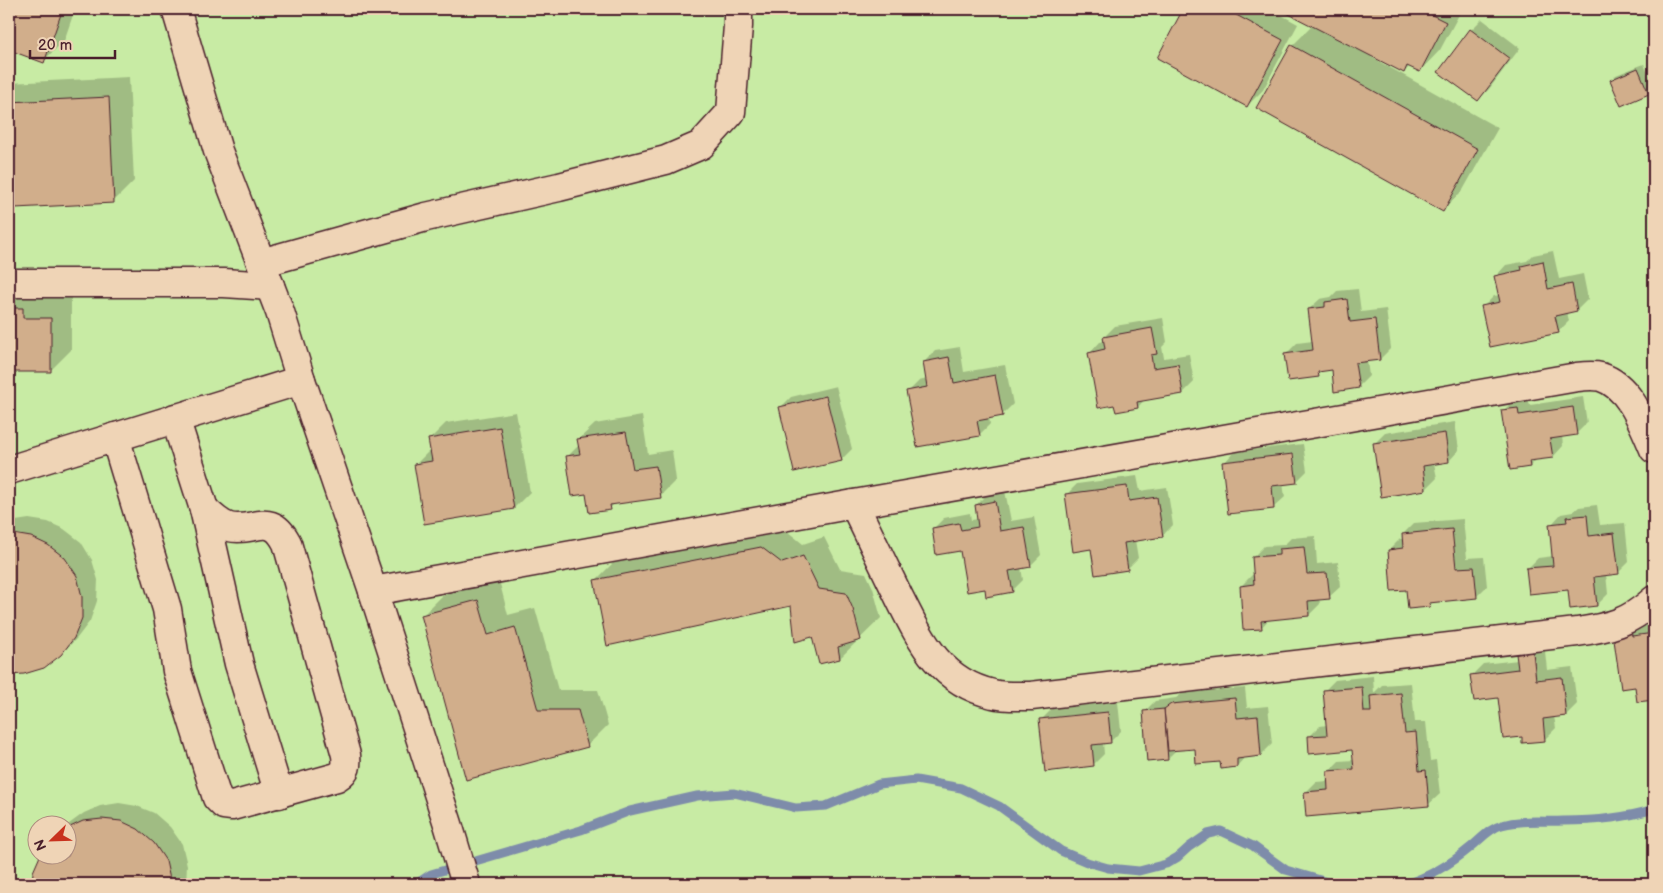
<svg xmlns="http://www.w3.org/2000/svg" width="1663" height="893" font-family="'Balsamiq Sans',sans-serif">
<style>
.green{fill:#c8eba4;stroke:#898568;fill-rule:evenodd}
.shadow{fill:#0003}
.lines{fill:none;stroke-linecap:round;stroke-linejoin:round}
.stream{stroke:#7e8caa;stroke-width:9}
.building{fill:#d1ae8b;stroke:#4a1f2b}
.minor-casing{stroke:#4a1f2b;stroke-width:31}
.minor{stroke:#efd4b6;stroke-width:28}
</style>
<rect width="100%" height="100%" fill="#efd4b6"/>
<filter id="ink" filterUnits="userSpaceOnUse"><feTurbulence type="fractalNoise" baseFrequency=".02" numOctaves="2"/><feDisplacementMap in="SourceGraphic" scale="10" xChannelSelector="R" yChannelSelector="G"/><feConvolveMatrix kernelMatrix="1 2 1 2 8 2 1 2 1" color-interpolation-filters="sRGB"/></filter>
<g filter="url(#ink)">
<!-- green -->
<path class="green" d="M9 9H1654V884H9ZM38 826H68V856H38Z"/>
<!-- shadow -->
<g class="shadow">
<polygon points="9,9 75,9 64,41 43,61 9,49"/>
<polygon points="1185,9 1270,9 1298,24 1263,90 1247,106 1158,57"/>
<polygon points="1282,9 1462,9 1440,50 1420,71 1410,66 1404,72 1372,55 1371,57 1498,128 1463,190 1442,211 1292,46 1313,25"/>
<polygon points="1482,19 1520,48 1489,89 1478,100 1471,30"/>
<polygon points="1644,64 1654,88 1649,93 1621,105 1611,81 1616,75"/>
<polygon points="129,77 134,181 113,202 9,191 9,83"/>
<polygon points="1553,251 1559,279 1583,274 1588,299 1577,310 1567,312 1569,321 1558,332 1483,307 1494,296 1500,295 1496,276 1506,265 1527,261 1533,255"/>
<polygon points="9,288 44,288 43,298 71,298 71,350 50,371 9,371"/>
<polygon points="1358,289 1361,312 1386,309 1391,348 1380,359 1367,361 1369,376 1358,387 1333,368 1324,369 1318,375 1286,354 1297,343 1313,341 1309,309 1320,299 1331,297 1337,291"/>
<polygon points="1163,318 1167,342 1162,347 1164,358 1189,354 1194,382 1183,393 1145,399 1138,407 1116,403 1090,353 1100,342 1105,341 1104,337 1115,326"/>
<polygon points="960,347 964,372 1005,365 1013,404 1002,415 989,417 990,424 979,435 908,392 919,381 927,379 924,362 935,351"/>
<polygon points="836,386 852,449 841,460 780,408 791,397"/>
<polygon points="1583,397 1587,423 1576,434 1562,436 1563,446 1553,457 1537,459 1530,466 1503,411 1514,400 1528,398 1530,405"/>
<polygon points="516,412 530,492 514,508 415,465 431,449 430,439 446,423"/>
<polygon points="642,416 648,454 672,450 676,480 660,496 615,503 610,508 587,492 567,457 579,445 578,440 595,424"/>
<polygon points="1455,422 1459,450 1449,461 1434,463 1437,478 1426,489 1374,444 1385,433"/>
<polygon points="1303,444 1307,471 1296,482 1283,483 1285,497 1274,507 1229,512 1224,463 1234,452"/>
<polygon points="1137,476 1140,491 1167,487 1173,525 1162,536 1135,540 1138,558 1127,569 1092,548 1066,495 1077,484"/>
<polygon points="1005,491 1011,521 1034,517 1041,555 1030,566 1021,567 1023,580 1012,591 986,587 961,550 933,529 944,518 970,513 971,520 978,519 976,505 987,494"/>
<polygon points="1597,505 1600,525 1625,523 1629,562 1618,573 1606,574 1608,594 1597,605 1570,589 1527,569 1538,558 1554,556 1551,525 1561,514 1573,512 1579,507"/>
<polygon points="29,519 48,522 64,529 81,542 92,560 98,580 97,601 90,621 77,638 61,654 23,673 9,673 9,522"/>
<polygon points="1463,519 1467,558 1484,557 1487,586 1476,597 1434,601 1429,606 1407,588 1389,550 1400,539 1404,539 1403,534 1414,523"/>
<polygon points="782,527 803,544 824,537 840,569 866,573 873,588 881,618 840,658 813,635 792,605 595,581 616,560"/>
<polygon points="1315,536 1317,564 1338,562 1340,587 1329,597 1319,598 1320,604 1309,615 1270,618 1261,628 1241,586 1252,575 1254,575 1253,557 1264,546 1284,545 1291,538"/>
<polygon points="499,580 508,615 535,608 558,690 598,690 608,725 587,746 466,779 422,616 443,595"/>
<polygon points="1654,624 1654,698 1638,701 1636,686 1614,633"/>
<polygon points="1544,642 1547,670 1572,667 1577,704 1566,715 1554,716 1556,728 1545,739 1523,735 1500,697 1472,675 1483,664 1518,660 1518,655 1529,644"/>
<polygon points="1373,676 1374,693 1382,685 1411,683 1415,722 1426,722 1430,761 1436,760 1440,794 1429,804 1305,793 1316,782 1329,781 1328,772 1339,761 1354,760 1353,749 1309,737 1320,726 1327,725 1324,691 1335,680"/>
<polygon points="1245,688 1247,708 1268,706 1272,744 1261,755 1246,756 1237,766 1221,761 1196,748 1177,749 1167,759 1144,712 1155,701 1176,698 1183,693"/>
<polygon points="1118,702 1121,731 1111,741 1103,742 1104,754 1093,765 1041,720 1052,709"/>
<polygon points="119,803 137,806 154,813 170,827 182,844 187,865 186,884 33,884 35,872 41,856 68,856 67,826 69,824 84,813 100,806"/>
</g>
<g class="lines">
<!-- stream -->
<g class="stream">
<polyline points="416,884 431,874 581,830 630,811 697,796 734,793 796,808 826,806 879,784 916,780 961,788 999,806 1061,851 1087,862 1108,868 1139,871 1166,864 1178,857 1189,847 1208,834 1221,831 1253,846 1286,870 1334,884 1379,884"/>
<path d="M1405 884C1429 877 1452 863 1471 847 1481 839 1490 828 1502 825 1522 819 1543 822 1563 821 1594 821 1625 818 1654 809"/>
</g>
</g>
<!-- building -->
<g class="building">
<polygon points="9,9 46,9 61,14 44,63 9,50"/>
<polygon points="1183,9 1225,9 1283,40 1247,107 1157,58"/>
<polygon points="1279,9 1420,9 1446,22 1420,72 1407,66 1404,73"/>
<polygon points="1470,29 1510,59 1478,101 1438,72"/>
<polygon points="1291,45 1478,149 1443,212 1256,108"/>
<polygon points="1638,68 1649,94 1621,106 1610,80"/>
<polygon points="109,97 114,203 15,208 13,192 9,192 9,102"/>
<polygon points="1543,261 1548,289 1572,284 1577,311 1555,316 1559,333 1490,347 1481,306 1500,302 1494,276 1522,270 1521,266"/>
<polygon points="1347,299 1350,322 1375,319 1380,360 1355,363 1359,388 1334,392 1332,370 1318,372 1319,377 1288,381 1284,354 1313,350 1308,309 1325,307 1325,302"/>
<polygon points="9,308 23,308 23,318 51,318 51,372 9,372"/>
<polygon points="1152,328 1157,354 1151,355 1153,368 1178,364 1183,394 1137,402 1138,408 1116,412 1114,405 1098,408 1088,353 1105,349 1103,337"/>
<polygon points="949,357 954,383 995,375 1003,416 977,421 980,436 917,447 906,391 927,387 923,362"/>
<polygon points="826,396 842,461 794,472 779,407"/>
<polygon points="1573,407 1577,435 1550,439 1553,458 1529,461 1530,467 1510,470 1501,410 1518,408 1519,415"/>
<polygon points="500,427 514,509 424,524 414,464 432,461 428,439"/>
<polygon points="626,432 633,469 656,466 661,498 610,505 611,510 589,513 586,494 572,496 566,456 580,454 577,439"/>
<polygon points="1445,433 1449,462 1423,466 1426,490 1381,497 1373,443"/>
<polygon points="1293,454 1297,483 1272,486 1274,509 1228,514 1222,462"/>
<polygon points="1127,486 1129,501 1157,497 1163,537 1124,543 1128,570 1095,575 1091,549 1073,552 1065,494"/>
<polygon points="995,501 1000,531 1024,527 1031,567 1009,571 1013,592 986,597 985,589 967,592 960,551 936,555 932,528 959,523 961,530 978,527 975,505"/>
<polygon points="1587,515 1589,536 1614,533 1619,574 1594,577 1597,606 1570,609 1568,590 1529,594 1526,568 1553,566 1549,524 1567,522 1566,517"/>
<polygon points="1452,529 1456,568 1474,567 1477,598 1429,603 1430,607 1408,609 1406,590 1391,591 1388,550 1403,548 1402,534"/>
<polygon points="13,534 31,537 48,545 65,558 77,576 82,597 82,618 74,638 61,655 44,668 24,674 9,675 9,535"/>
<polygon points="761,547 782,563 803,556 819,589 846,593 853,609 861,640 838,647 840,659 819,664 812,637 795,642 791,606 607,646 594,580"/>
<polygon points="1304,547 1307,574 1327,573 1330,599 1308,601 1309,616 1261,621 1262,629 1243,630 1240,586 1254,584 1252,557 1279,555 1279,549"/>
<polygon points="478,600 488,635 515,627 538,710 578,710 588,747 466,780 421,615"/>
<polygon points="1631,630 1632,636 1654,633 1654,700 1637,702 1635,687 1621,689 1613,633"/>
<polygon points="1533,652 1536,680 1562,677 1566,716 1543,719 1545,741 1522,743 1522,737 1503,739 1498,698 1474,701 1470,675 1518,669 1516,654"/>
<polygon points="1362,687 1364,712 1371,712 1370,696 1401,693 1405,733 1416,732 1419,771 1426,770 1429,806 1306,817 1304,792 1328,790 1327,771 1354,769 1352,750 1309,754 1308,736 1327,735 1323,690"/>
<polygon points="1235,698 1237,718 1258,716 1261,756 1237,759 1237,767 1221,769 1220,762 1196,764 1195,749 1168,751 1164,709 1171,704"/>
<polygon points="1164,709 1168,760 1147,762 1143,711"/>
<polygon points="1108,712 1111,743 1092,745 1094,766 1045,772 1039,719"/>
<polygon points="102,819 121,821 138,829 154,843 166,861 171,884 32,884 33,872 40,856 68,856 68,828 83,821"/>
</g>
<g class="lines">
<defs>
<g id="minor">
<polyline points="176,9 218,151 280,312 301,380 373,591 448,824 466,884"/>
<polyline points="261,263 426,217 559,187 666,160 701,145 731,112 738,26 738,9"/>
<polyline points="9,283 224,283 270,286"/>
<polyline points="175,418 204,509 239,664 279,794"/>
<path d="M115 437 167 609 177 671 217 798 224 805 232 806 337 777C347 771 347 765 346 755L287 543C270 510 255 533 229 527 219 524 211 516 204 509"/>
<polyline points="9,470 301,380"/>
<path d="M854 504C869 535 884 566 899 597 921 641 940 682 993 694 1005 697 1019 696 1031 696L1577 632C1611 627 1628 623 1654 600"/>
<path d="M373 591 854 504 1577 377C1585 376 1593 375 1601 377 1630 386 1643 424 1654 449"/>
</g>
</defs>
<!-- minor casing -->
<use href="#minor" class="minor-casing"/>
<!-- minor -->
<use href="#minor" class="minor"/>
</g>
</g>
<!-- margin -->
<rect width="1663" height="893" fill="none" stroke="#efd4b6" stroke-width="30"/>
<rect x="15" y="15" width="1633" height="863" fill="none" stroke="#4a1f2b" stroke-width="2" filter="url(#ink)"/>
<!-- north arrow -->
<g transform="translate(52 840) rotate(247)"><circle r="24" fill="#efd4b6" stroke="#ad8c7e"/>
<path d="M0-4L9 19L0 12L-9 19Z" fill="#c8321e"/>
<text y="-8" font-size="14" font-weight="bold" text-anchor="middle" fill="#4a1f2b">N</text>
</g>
<!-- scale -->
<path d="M30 50v8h85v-8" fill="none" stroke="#4a1f2b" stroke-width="2.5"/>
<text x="38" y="50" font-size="15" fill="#4a1f2b" stroke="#efd4b6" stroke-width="4" paint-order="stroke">20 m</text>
</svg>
